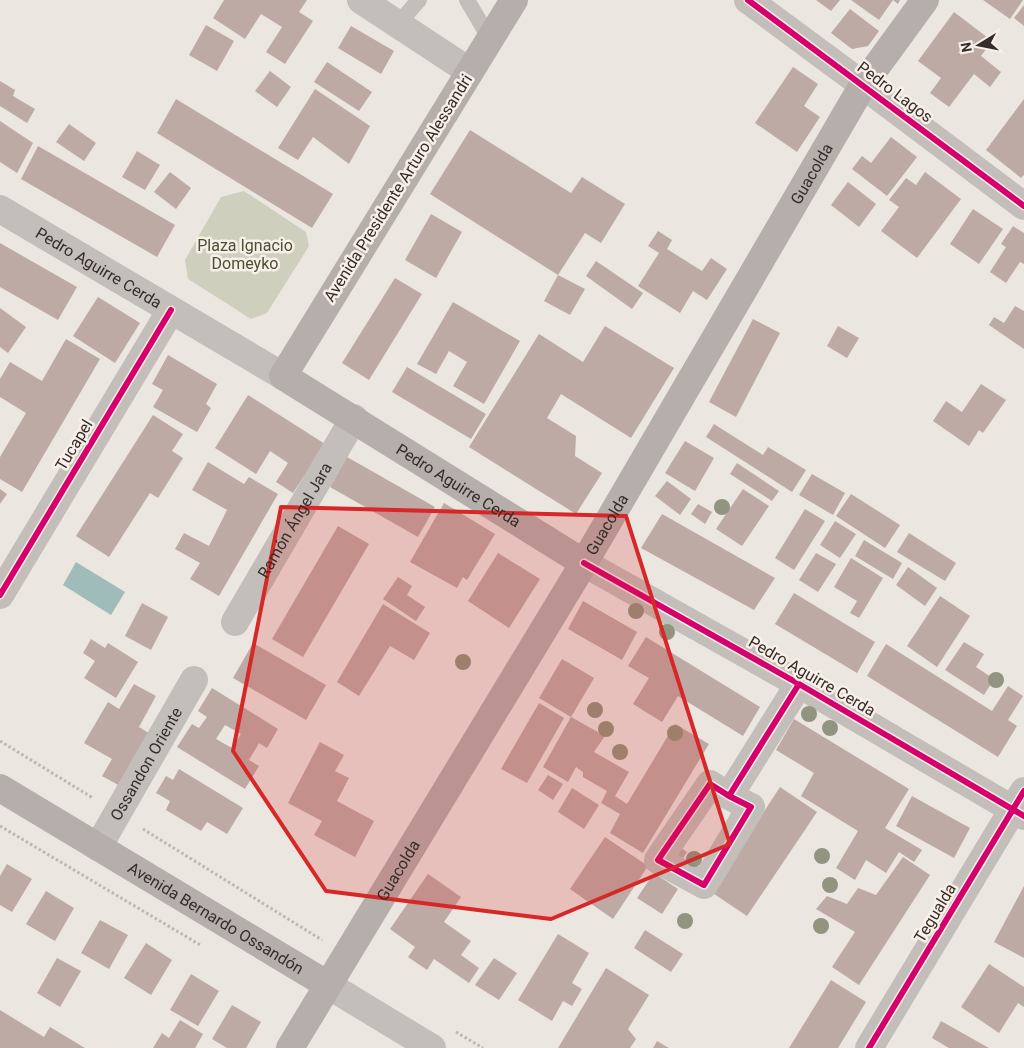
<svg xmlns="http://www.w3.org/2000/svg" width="1024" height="1048" font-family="Roboto,sans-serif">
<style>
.green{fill:#cecfbc}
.water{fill:#9fbcba}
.building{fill:#beaaa4;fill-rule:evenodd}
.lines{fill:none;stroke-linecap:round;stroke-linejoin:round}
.path{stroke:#bdb7b3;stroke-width:3;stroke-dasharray:2.5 2.5;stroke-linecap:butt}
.service{stroke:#c4beba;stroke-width:16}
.minor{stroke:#c4beba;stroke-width:28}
.tertiary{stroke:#c4beba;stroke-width:28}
.secondary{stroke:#b5aeaa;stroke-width:28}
.cycleway-casing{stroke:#f8f0e8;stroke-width:9}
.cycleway{stroke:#d6006c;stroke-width:6}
.tree{fill:#91947e}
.marked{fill:#d62828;fill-opacity:0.2;stroke:#d62828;stroke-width:4;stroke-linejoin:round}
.labels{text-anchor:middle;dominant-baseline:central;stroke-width:5;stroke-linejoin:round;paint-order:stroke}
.street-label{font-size:16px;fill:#352c29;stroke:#f8f0e8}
.park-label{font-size:16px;fill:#46512e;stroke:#f8f0e8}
</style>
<rect width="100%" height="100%" fill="#ece6e0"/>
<!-- green -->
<polygon class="green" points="244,191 306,232 309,246 267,313 251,319 188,279 185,260 221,197"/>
<!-- water -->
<polygon class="water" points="76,562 125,592 111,615 63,585"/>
<!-- building -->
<g class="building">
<polygon points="224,0 307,0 299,12 313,21 285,64 266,52 282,27 261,14 245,39 213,18"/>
<polygon points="816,0 840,0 831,11"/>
<polygon points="851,0 900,0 898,4 893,0 879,20"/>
<polygon points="983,0 1023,0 1010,19"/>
<polygon points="1024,5 1024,26 1014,18"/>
<polygon points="850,9 879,31 868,46 852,49 831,33"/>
<polygon points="954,12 992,41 981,56 1001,72 990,87 974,74 949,107 930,93 941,78 918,61"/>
<polygon points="206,25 234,41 217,71 189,55"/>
<polygon points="351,26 394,51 381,74 338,48"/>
<polygon points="327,62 372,92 359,111 314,82"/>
<polygon points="793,67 818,84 804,106 820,117 797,152 755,123"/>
<polygon points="270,71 291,87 277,107 255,91"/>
<polygon points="0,81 15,90 13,96 35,109 27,123 0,106"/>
<polygon points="315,89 370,126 349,164 313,137 298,160 278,148"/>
<polygon points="176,99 333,194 312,228 157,133"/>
<polygon points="1024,99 1024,175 1021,178 986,150"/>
<polygon points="0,121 33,143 17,173 0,162"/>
<polygon points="69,124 96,143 84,161 56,142"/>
<polygon points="470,130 571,193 582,177 625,204 601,243 585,233 558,275 430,194"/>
<polygon points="891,137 917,157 887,196 852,169 862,156 871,163"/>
<polygon points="38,146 175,225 157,257 21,179"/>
<polygon points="137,151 160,165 145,190 122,177"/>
<polygon points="170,172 191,188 176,209 154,192"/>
<polygon points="925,172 961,199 917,258 881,231 899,207 889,200 906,178 916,185"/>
<polygon points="848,182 876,204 859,227 831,205"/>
<polygon points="973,209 1003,229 979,264 950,244"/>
<polygon points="431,214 462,232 436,278 405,260"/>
<polygon points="1013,226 1024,233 1024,264 1020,262 1006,283 990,272 1006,247 1001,244"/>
<polygon points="658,231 672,240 667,249 702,271 711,258 727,269 707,300 693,291 680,313 638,286 659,253 648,246"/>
<polygon points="0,243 77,287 58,320 0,287"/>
<polygon points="596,261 643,293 632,309 586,276"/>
<polygon points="558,275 585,289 570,315 544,301"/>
<polygon points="395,278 422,294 369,380 342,363"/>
<polygon points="98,297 140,323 115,363 73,336"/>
<polygon points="453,302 520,341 484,404 453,386 467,362 449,351 436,374 417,364"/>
<polygon points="1015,306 1024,311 1024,349 989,325 994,317 1004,323"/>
<polygon points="0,308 26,327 8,353 0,347"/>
<polygon points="753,319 780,333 736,417 709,402"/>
<polygon points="605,326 674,368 631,438 561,394 547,418 576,436 575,456 602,473 576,514 469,447 539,334 583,362"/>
<polygon points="838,326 859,338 847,358 827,346"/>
<polygon points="66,339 100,359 22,492 0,479 0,457 26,413 0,397 0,379 10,362 42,381"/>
<polygon points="168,355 217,384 206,404 211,408 197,432 153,407 163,390 152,384"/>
<polygon points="407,367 486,414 471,439 392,392"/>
<polygon points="981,384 1006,400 983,433 979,430 969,446 933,421 946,401 962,412"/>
<polygon points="248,395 325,444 293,493 276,482 288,463 270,451 256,474 215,448"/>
<polygon points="153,415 183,434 172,451 183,458 158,498 150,493 109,557 76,536"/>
<polygon points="714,424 763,455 768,447 806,470 792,492 706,437"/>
<polygon points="685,441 714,458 695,491 665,473"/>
<polygon points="347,457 435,507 418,537 330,487"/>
<polygon points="208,462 244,484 249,477 278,494 219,596 190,579 200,563 175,549 184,533 209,546 227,510 192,490"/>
<polygon points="737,463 779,491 772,501 730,474"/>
<polygon points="812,474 845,493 833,515 799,495"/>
<polygon points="667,481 691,499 680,515 655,496"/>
<polygon points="0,489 7,494 0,504"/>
<polygon points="743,489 769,506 742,546 716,529"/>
<polygon points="851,494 900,525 885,548 836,516"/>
<polygon points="444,503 495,534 467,580 463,577 457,588 410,562"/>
<polygon points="698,504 712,512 705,524 691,514"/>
<polygon points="805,509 825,521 794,570 775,558"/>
<polygon points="662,514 775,578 754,610 641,548"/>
<polygon points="835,521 856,534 840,558 820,545"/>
<polygon points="338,526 369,544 303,657 272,639"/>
<polygon points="909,533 956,563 945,581 897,552"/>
<polygon points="864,540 902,563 893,579 855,556"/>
<polygon points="498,553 540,579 509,628 468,601"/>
<polygon points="816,553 836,564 818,592 799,580"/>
<polygon points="851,558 883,578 859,618 850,613 857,601 834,587"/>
<polygon points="908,567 937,588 925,606 896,585"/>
<polygon points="398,577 412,586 407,595 425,607 416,621 383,599"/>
<polygon points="794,593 875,642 857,673 775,624"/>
<polygon points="940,596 970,616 937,667 907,646"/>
<polygon points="583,601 637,632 622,660 568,629"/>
<polygon points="142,603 168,617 151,650 125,636"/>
<polygon points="383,604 430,633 414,660 390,646 359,696 337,682"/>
<polygon points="646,637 760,707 743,736 678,696 662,722 633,704 649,678 628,666"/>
<polygon points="91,639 105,648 108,643 138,662 116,698 84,678 95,661 83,653"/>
<polygon points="964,642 984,654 976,667 994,679 984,695 945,670"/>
<polygon points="253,643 326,685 306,720 233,678"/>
<polygon points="886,644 992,711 1008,686 1023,696 1008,720 1017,726 998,757 867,676"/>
<polygon points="562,659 594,678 571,717 539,698"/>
<polygon points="134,684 156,696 139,727 152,735 122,787 102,776 112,759 84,743 108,702 119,709"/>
<path d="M212 688 278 729 267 748 259 743 249 760 259 766 245 789 177 747 192 724 199 728 207 717 198 711ZM225 725 241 734 232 748 216 739Z"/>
<polygon points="539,703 564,718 527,783 501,769"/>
<polygon points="571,717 605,736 594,752 629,772 615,796 627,804 675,724 709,744 643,853 610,833 620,814 601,803 607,791 583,777 583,772 576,767 568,782 543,767"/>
<polygon points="794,719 909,789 885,828 922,850 914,862 899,852 886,873 866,860 855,880 836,868 858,831 801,796 814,773 776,750"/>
<polygon points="320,742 344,755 335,771 349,778 337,801 374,821 355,857 314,835 322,821 288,803"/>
<polygon points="179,769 243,808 227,834 207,822 201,831 166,810 170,801 156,793 166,776 173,780"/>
<polygon points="548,775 563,784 553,800 538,790"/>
<polygon points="780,787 817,812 747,916 711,892"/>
<polygon points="572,788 599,805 584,829 558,812"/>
<polygon points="912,796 970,828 954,858 896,826"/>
<polygon points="605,837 648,866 613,919 570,889"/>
<polygon points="678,846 687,852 677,867"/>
<polygon points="903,857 930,875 859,985 832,967 855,932 816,909 827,896 847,904 858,888 876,895"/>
<polygon points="7,864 32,879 12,912 0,905 0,876"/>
<polygon points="654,873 678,889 662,914 637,898"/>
<polygon points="428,874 461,897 444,922 471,941 461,955 479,968 469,983 434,959 427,970 408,957 415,947 390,929"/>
<polygon points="1024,886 1024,958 994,942"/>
<polygon points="46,891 74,908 55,941 26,924"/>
<polygon points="100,920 128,935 109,969 81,953"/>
<polygon points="645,930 683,954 671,972 634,948"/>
<polygon points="558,934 589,953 572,983 582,989 572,1006 563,1001 552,1021 518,1000"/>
<polygon points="146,943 172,960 151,995 124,978"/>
<polygon points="57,958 81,971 60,1007 37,993"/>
<polygon points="494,958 517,973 499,1000 475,985"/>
<polygon points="989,964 1024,987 1024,1007 1018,1003 999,1033 961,1007"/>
<polygon points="606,968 649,995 628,1029 636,1039 630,1048 558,1048"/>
<polygon points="191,974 219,991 198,1026 170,1010"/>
<polygon points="831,980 866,1002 838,1048 789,1048"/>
<polygon points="232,1005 261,1022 246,1048 227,1048 212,1039"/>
<polygon points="0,1010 44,1037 50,1027 85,1048 0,1048"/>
<polygon points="180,1020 203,1034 195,1048 153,1048 162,1033 169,1038"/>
<polygon points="941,1021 989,1048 949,1048 932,1038"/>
<polygon points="657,1041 669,1048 653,1048"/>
</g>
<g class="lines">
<!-- path -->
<g class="path">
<polyline points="0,741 93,798"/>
<polyline points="0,826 202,946"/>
<polyline points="143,829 322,940"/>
<polyline points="456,1032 483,1048"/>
</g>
<!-- service -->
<g class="service">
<polyline points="467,0 490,39"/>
<polyline points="398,24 419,0"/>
</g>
<!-- minor -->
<g class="minor">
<polyline points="361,0 469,71"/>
<polyline points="863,85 1024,206"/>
<polyline points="584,563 799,684 1024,816"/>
<polyline points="0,595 171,310"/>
<path id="s1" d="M235 622 354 418"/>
<polyline points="729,796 751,807 704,885 658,860 710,784 729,796 799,684"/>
<path id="s2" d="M98 847 194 680"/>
<polyline points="328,985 432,1048"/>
<polyline points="869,1048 1024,791"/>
</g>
<!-- tertiary -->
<g class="tertiary">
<polyline points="748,0 863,85"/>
<path id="s3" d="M0 209 283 376"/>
</g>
<!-- secondary -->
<g class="secondary">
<path id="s4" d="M514 0 283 376 584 563"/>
<path id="s5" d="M0 788 328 985"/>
<path id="s6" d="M290 1048 584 563 863 85 925 0"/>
</g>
<defs>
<g id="cycleway">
<polyline points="748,0 1024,206"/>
<polyline points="584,563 799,684 1024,816"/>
<polyline points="0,595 171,310"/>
<polyline points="729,796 751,807 704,885 658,860 710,784 729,796 799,684"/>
<polyline points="869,1048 1024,791"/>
</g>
</defs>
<!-- cycleway casing -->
<use href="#cycleway" class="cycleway-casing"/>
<!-- cycleway -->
<use href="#cycleway" class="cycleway"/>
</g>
<!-- trees -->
<g class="tree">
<circle cx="722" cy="507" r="8"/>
<circle cx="636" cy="611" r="8"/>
<circle cx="667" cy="632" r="8"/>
<circle cx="463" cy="662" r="8"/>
<circle cx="996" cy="680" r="8"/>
<circle cx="595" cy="710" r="8"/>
<circle cx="809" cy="714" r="8"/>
<circle cx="830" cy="728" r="8"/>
<circle cx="606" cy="729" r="8"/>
<circle cx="675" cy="733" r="8"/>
<circle cx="620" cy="752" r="8"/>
<circle cx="822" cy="856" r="8"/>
<circle cx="694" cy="859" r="8"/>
<circle cx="830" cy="885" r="8"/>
<circle cx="685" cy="921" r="8"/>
<circle cx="821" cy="926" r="8"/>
</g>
<!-- marked area -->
<path class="marked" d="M281 507 626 516 730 844 551 919 326 891 233 751Z"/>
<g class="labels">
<!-- street labels -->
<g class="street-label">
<text transform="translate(895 92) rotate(37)">Pedro Lagos</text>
<text stroke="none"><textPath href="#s6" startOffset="1018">Guacolda</textPath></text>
<text transform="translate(398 188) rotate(-58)">Avenida Presidente Arturo Alessandri</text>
<text stroke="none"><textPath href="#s3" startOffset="115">Pedro Aguirre Cerda</textPath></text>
<text transform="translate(74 445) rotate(-59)">Tucapel</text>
<text stroke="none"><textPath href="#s4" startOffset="648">Pedro Aguirre Cerda</textPath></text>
<text stroke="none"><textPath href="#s1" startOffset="118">Ramón Ángel Jara</textPath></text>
<text stroke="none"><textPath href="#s6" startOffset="612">Guacolda</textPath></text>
<text transform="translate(812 676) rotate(30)">Pedro Aguirre Cerda</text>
<text stroke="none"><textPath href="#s2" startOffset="96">Ossandon Oriente</textPath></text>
<text stroke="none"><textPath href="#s6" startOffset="208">Guacolda</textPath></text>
<text transform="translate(935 913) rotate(-59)">Tegualda</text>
<text stroke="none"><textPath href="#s5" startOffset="252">Avenida Bernardo Ossandón</textPath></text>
</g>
<!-- park labels -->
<g class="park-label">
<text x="245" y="245">Plaza Ignacio<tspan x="245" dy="18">Domeyko</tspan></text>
</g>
</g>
<!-- north arrow -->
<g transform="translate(979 45) rotate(260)" stroke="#f8f0e8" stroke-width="4" paint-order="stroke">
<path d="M0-4L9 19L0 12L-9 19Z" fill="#352c29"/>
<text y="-8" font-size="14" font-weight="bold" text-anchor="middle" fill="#352c29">N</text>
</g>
</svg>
